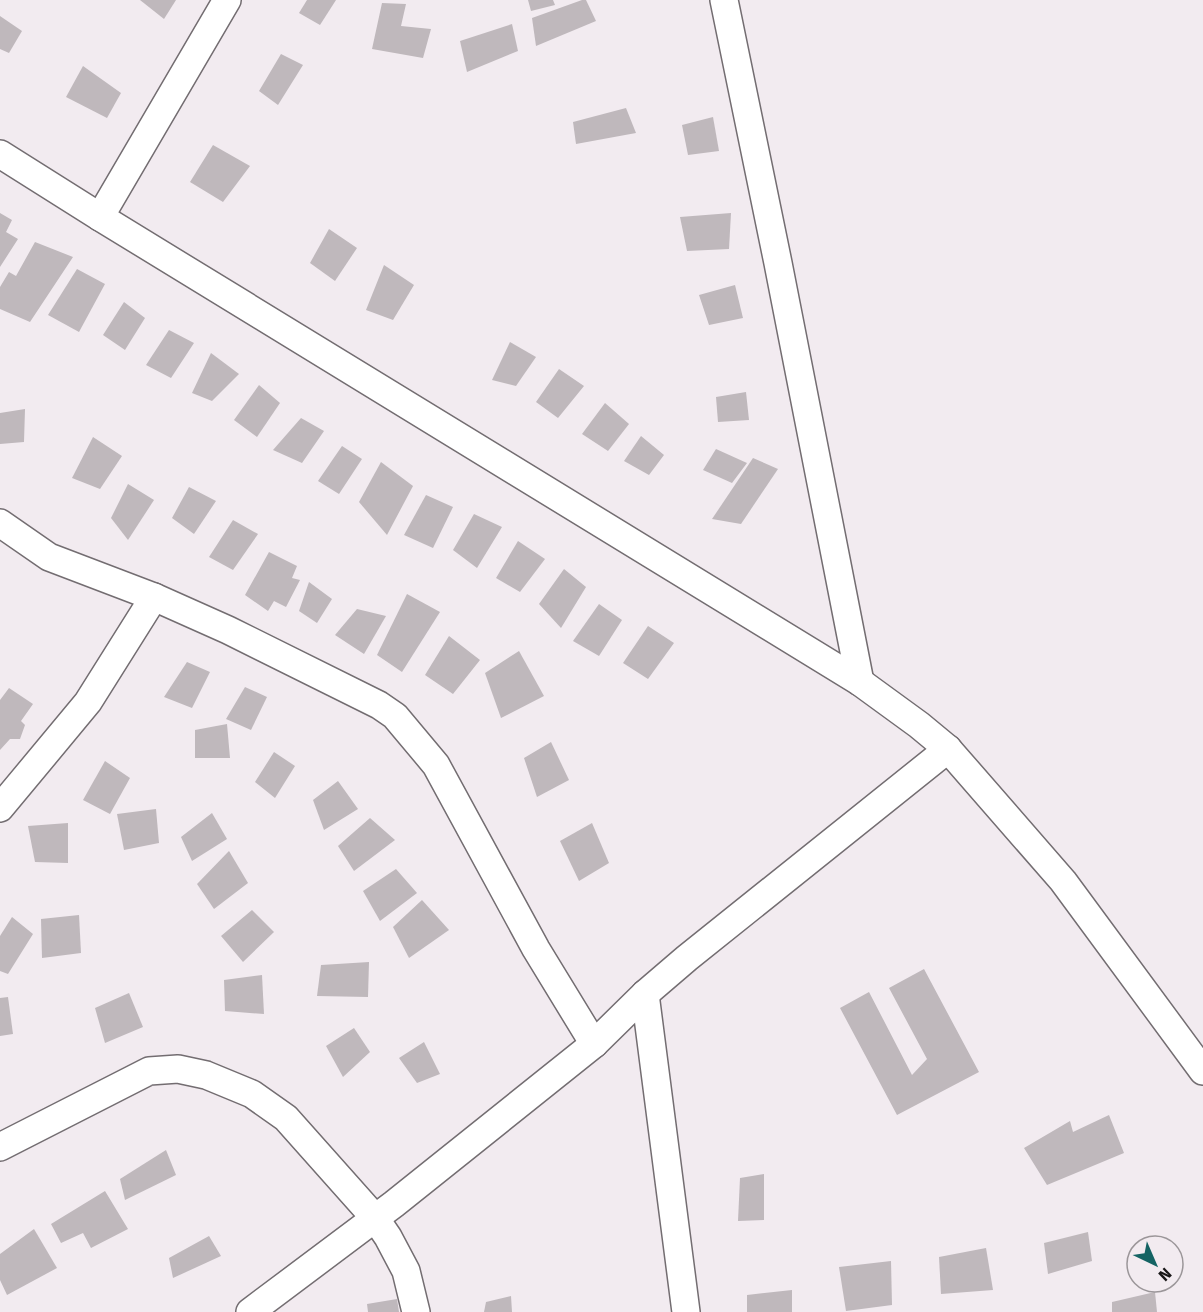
<svg xmlns="http://www.w3.org/2000/svg" width="1203" height="1312" font-family="'Fira Sans',sans-serif">
<style>
.building{fill:#bfb8bc}
.lines{fill:none;stroke-linecap:round;stroke-linejoin:round}
.minor-casing{stroke:#736d71;stroke-width:30}
.minor{stroke:#fff;stroke-width:27}
</style>
<rect width="100%" height="100%" fill="#f2ebf0"/>
<!-- building -->
<g class="building">
<polygon points="140,0 176,0 164,19"/>
<polygon points="307,0 336,0 320,25 299,13"/>
<polygon points="528,0 553,0 555,5 531,11"/>
<polygon points="582,0 586,0 596,21 536,46 532,18"/>
<polygon points="382,3 406,4 401,26 431,29 423,58 372,49"/>
<polygon points="0,16 22,31 9,53 0,49"/>
<polygon points="512,24 518,51 467,72 460,41"/>
<polygon points="281,54 303,65 278,105 259,91"/>
<polygon points="83,66 121,93 107,118 66,97"/>
<polygon points="626,108 636,133 576,144 573,122"/>
<polygon points="713,117 719,151 688,155 682,125"/>
<polygon points="213,145 250,166 223,202 190,182"/>
<polygon points="0,213 12,220 6,232 18,239 0,267"/>
<polygon points="731,213 729,249 687,251 680,217"/>
<polygon points="329,229 357,248 335,281 310,263"/>
<polygon points="35,242 73,257 30,322 0,309 0,287 9,272 16,276"/>
<polygon points="384,265 414,285 393,320 366,310"/>
<polygon points="77,269 105,284 79,332 48,315"/>
<polygon points="735,285 743,318 709,325 699,295"/>
<polygon points="124,302 145,318 125,350 103,335"/>
<polygon points="169,330 194,343 171,378 146,365"/>
<polygon points="510,342 536,357 516,386 492,380"/>
<polygon points="211,353 239,374 212,401 192,393"/>
<polygon points="559,369 584,386 558,418 536,402"/>
<polygon points="259,385 280,403 257,437 234,420"/>
<polygon points="746,392 749,420 718,422 716,397"/>
<polygon points="605,403 629,424 608,451 582,434"/>
<polygon points="25,409 24,442 0,444 0,413"/>
<polygon points="301,418 324,431 302,463 273,450"/>
<polygon points="641,436 664,455 649,475 624,461"/>
<polygon points="93,437 122,456 100,489 72,478"/>
<polygon points="342,446 362,459 339,494 318,481"/>
<polygon points="716,449 747,463 732,483 703,470"/>
<polygon points="753,458 778,469 741,524 712,519"/>
<polygon points="381,462 413,486 387,535 359,502"/>
<polygon points="128,484 154,500 128,540 111,518"/>
<polygon points="189,487 216,501 194,534 172,518"/>
<polygon points="426,495 453,507 433,548 404,535"/>
<polygon points="474,514 502,527 477,568 453,550"/>
<polygon points="233,520 258,534 233,570 209,557"/>
<polygon points="518,541 545,559 520,592 496,578"/>
<polygon points="269,552 297,566 292,578 300,580 286,607 274,601 268,611 245,595"/>
<polygon points="564,569 586,587 561,628 539,604"/>
<polygon points="309,582 332,599 317,623 299,611"/>
<polygon points="407,594 440,612 402,672 377,655"/>
<polygon points="599,604 622,620 599,656 573,641"/>
<polygon points="357,609 386,616 364,654 335,635"/>
<polygon points="648,626 674,643 648,679 623,663"/>
<polygon points="449,636 480,660 453,694 425,675"/>
<polygon points="519,651 544,696 501,718 485,673"/>
<polygon points="187,662 210,672 192,708 164,697"/>
<polygon points="245,687 267,697 251,730 226,719"/>
<polygon points="9,688 33,704 21,721 25,725 20,739 10,739 0,750 0,700"/>
<polygon points="227,724 230,758 195,758 195,730"/>
<polygon points="551,742 569,780 537,797 524,758"/>
<polygon points="274,752 295,766 275,798 255,782"/>
<polygon points="105,761 130,778 110,814 83,800"/>
<polygon points="338,781 358,809 324,830 313,800"/>
<polygon points="156,809 159,843 124,850 117,814"/>
<polygon points="212,813 227,839 192,861 181,837"/>
<polygon points="370,818 395,840 354,871 338,846"/>
<polygon points="68,823 68,863 35,862 28,826"/>
<polygon points="592,823 609,863 579,881 560,841"/>
<polygon points="229,851 248,883 214,909 197,884"/>
<polygon points="396,869 417,893 380,921 363,891"/>
<polygon points="422,900 449,930 409,958 393,927"/>
<polygon points="252,910 274,932 243,962 221,936"/>
<polygon points="79,915 81,953 42,958 41,919"/>
<polygon points="12,917 33,934 8,974 0,971 0,936"/>
<polygon points="369,962 368,997 317,996 321,965"/>
<polygon points="924,969 979,1072 897,1115 840,1008 869,992 912,1075 927,1059 889,988"/>
<polygon points="262,975 264,1014 225,1011 224,980"/>
<polygon points="129,993 143,1027 105,1043 95,1008"/>
<polygon points="8,997 13,1034 0,1036 0,998"/>
<polygon points="354,1028 370,1052 343,1077 326,1046"/>
<polygon points="424,1042 440,1074 417,1083 399,1058"/>
<polygon points="1109,1115 1124,1153 1047,1185 1024,1148 1070,1121 1073,1132"/>
<polygon points="166,1150 176,1175 125,1200 120,1179"/>
<polygon points="764,1174 764,1220 738,1221 740,1178"/>
<polygon points="105,1191 128,1229 91,1248 83,1233 61,1243 51,1224"/>
<polygon points="34,1229 57,1268 7,1295 0,1280 0,1254"/>
<polygon points="1088,1232 1092,1261 1048,1274 1044,1243"/>
<polygon points="209,1236 221,1256 173,1278 169,1258"/>
<polygon points="986,1248 993,1290 941,1294 939,1257"/>
<polygon points="891,1261 892,1305 846,1311 839,1267"/>
<polygon points="792,1290 792,1312 747,1312 747,1295"/>
<polygon points="1155,1292 1157,1312 1112,1312 1112,1302"/>
<polygon points="511,1296 512,1312 484,1312 486,1302"/>
<polygon points="397,1299 399,1312 368,1312 367,1304"/>
</g>
<g class="lines">
<defs>
<g id="minor">
<polyline points="724,0 778,263 860,682"/>
<polyline points="0,154 100,217 860,682 919,725 948,749 1063,881 1203,1071"/>
<polyline points="100,217 227,0"/>
<polyline points="0,523 49,557 154,597 228,630 379,705 395,716 436,765 536,949 594,1044"/>
<polyline points="0,808 88,702 154,597"/>
<polyline points="645,994 686,1312"/>
<polyline points="0,1147 149,1071 178,1069 206,1075 252,1094 286,1118 375,1218 388,1237 406,1271 416,1312"/>
<polyline points="250,1312 394,1204 594,1044 645,994 687,958 948,749"/>
</g>
</defs>
<!-- minor casing -->
<use href="#minor" class="minor-casing"/>
<!-- minor -->
<use href="#minor" class="minor"/>
</g>
<!-- north arrow -->
<g transform="translate(1155 1264) rotate(136)"><circle r="28" fill="#f2ebf0" stroke="#9b9699" stroke-width="1.5"/>
<path d="M0-4.5L10 22L0 15L-10 22Z" fill="#146363"/>
<text y="-9" font-size="16" font-weight="bold" text-anchor="middle" fill="#181617">N</text>
</g>
</svg>
